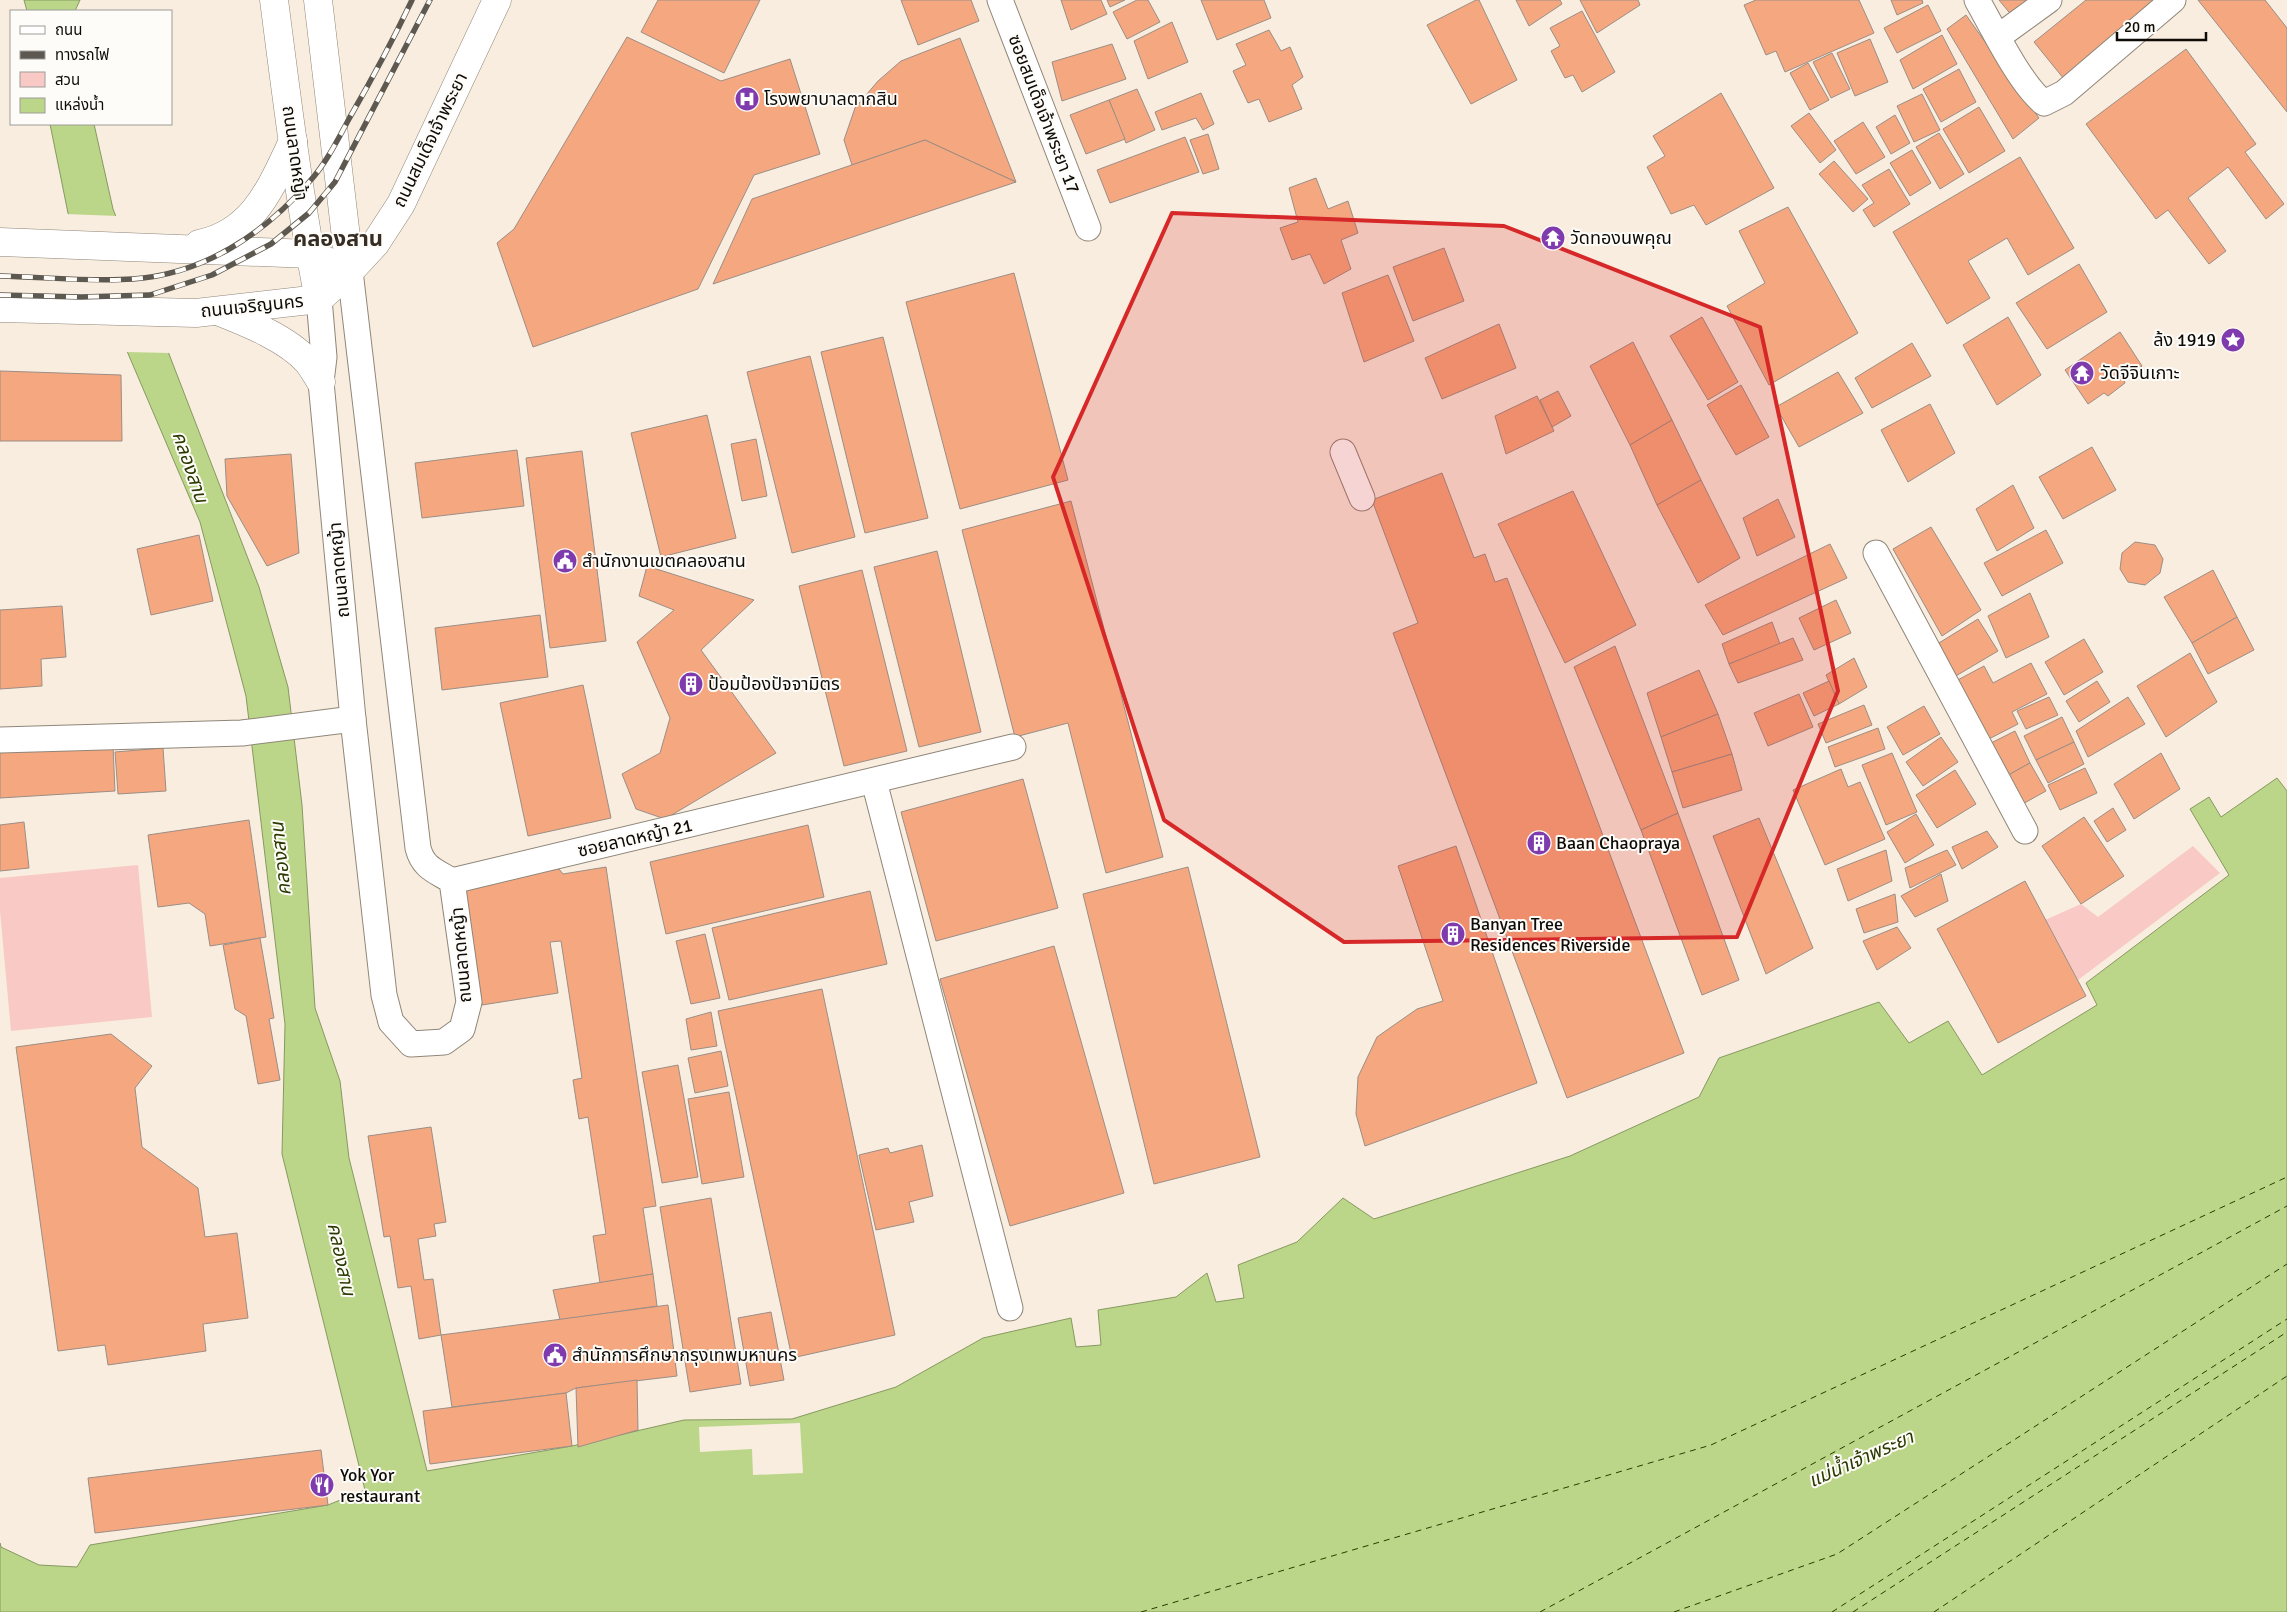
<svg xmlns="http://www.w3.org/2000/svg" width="2287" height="1612" font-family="Signika,'Noto Sans Thai',sans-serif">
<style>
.green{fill:#f9cac5}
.water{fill:#bbd688;stroke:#879961}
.pier{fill:#f8eddf}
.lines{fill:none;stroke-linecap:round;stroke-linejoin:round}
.ferry{stroke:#2a3a00;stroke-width:1;stroke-dasharray:6 5;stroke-linecap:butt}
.building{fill:#f5a87f;stroke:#9c8d85}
.street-casing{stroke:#8f8679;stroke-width:27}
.secondary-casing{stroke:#8f8679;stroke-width:29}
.street{stroke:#fff;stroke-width:25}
.secondary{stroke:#fff;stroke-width:28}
.rail-casing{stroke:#5d5850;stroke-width:5.5}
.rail{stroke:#fefcf9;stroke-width:4;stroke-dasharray:11;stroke-linecap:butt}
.marked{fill:#d62828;fill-opacity:0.2;stroke:#d62828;stroke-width:4;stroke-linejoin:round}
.labels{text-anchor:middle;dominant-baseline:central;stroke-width:4;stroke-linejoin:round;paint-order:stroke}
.poi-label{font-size:18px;fill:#0e0b07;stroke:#fefcf9;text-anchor:start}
.street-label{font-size:18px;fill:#0e0b07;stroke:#fefcf9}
.water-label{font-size:19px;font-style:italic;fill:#2a3a00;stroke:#fefcf9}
.district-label{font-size:22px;font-weight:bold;fill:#362e24;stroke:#fefcf9}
</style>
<rect width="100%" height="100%" fill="#f8eddf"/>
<!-- green -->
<g class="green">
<polygon points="2193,846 2220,873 2078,980 2045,920 2081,904 2098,917"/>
<polygon points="138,865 152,1017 11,1031 0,911 0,878"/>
</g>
<!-- water -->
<g class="water">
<polygon points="24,0 80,0 75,11 27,11"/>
<polygon points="50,124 94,124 113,209 259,587 288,687 302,805 315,1008 340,1081 349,1158 427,1471 572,1446 684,1420 792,1419 896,1387 983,1338 1071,1318 1076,1347 1101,1345 1098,1310 1176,1297 1207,1273 1216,1302 1244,1298 1238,1265 1297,1242 1343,1198 1374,1219 1570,1156 1699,1097 1719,1058 1879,1002 1909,1043 1948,1021 1982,1075 2097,1005 2086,983 2229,875 2190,809 2209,797 2221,817 2277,778 2287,791 2287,1612 0,1612 0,1543 1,1547 39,1565 77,1567 90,1545 328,1505 365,1490 282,1154 285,1024 246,696 200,522 68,213"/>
</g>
<!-- pier -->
<g class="pier">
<polygon points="65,214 118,216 170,353 125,352"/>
<polygon points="800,1423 803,1473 753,1475 752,1449 700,1452 699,1427"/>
</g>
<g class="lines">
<!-- ferry -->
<g class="ferry">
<polyline points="1141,1612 1711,1445 2287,1177"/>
<polyline points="1540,1612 2287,1206"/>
<polyline points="1674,1612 1837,1554 2287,1264"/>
<polyline points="1832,1612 2287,1319"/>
<polyline points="1853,1612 2287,1332"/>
<polyline points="1934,1612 2287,1376"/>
</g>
</g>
<!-- building -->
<g class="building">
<polygon points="658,0 760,0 724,73 641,32"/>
<polygon points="901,0 971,0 979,21 918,45"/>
<polygon points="1061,0 1101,0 1107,14 1071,30"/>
<polygon points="1107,0 1125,0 1110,7"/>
<polygon points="1137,0 1148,0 1160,22 1127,39 1113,12"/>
<polygon points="1201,0 1264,0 1271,18 1217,40"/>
<polygon points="1476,0 1479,0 1517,80 1471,104 1427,25"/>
<polygon points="1516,0 1560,0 1562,4 1529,26"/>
<polygon points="1580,0 1638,0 1640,5 1597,33"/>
<polygon points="1756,0 1859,0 1874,33 1785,72 1776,51 1766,55 1744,5"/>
<polygon points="1891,0 1922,0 1923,3 1897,15"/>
<polygon points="1999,0 2035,0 2013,17"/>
<polygon points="2086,0 2162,0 2064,79 2034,42"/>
<polygon points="2198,0 2265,0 2287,28 2287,112"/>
<polygon points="1928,5 1941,31 1897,53 1884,28"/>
<polygon points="1582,11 1615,72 1582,92 1573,75 1565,78 1551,51 1560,46 1550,28"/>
<polygon points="1966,15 2039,118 2013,139 1947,29"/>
<polygon points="1172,22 1188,62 1148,79 1134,41"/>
<polygon points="1269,30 1281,51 1290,47 1303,77 1292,85 1302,109 1269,122 1259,99 1248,103 1233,71 1246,65 1236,44"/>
<polygon points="1942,35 1957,64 1913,89 1900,60"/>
<polygon points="627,37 721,81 790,59 820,154 754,175 698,289 533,347 497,243 514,229"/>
<polygon points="960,38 1016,182 925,140 852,165 844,140 855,108 878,81 901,61"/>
<polygon points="1870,39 1888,82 1855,96 1837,53"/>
<polygon points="1112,44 1126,79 1062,101 1052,62"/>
<polygon points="2186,49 2256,144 2245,152 2284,204 2266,219 2228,167 2188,198 2226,251 2209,264 2168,210 2156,219 2086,124"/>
<polygon points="1832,53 1850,89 1831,98 1813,62"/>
<polygon points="1808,63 1829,100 1810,110 1790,73"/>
<polygon points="1959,69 1976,102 1941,122 1923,89"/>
<polygon points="1137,89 1155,130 1126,143 1109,100"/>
<polygon points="1201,93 1214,124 1203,130 1196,118 1162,130 1155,112"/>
<polygon points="1721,93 1774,188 1706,225 1694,205 1671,214 1647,167 1665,156 1653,136"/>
<polygon points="1922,94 1940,130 1914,142 1897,106"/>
<polygon points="1109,100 1125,139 1086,154 1070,115"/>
<polygon points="1979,107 2005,151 1969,173 1943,129"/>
<polygon points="1809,113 1836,150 1820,163 1791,126"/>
<polygon points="1895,115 1910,143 1891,154 1876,127"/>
<polygon points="1863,122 1885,157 1856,174 1834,141"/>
<polygon points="1939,133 1964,174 1940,189 1916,147"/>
<polygon points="1208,134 1219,169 1203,174 1190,140"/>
<polygon points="1185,137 1199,172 1110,203 1097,170"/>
<polygon points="925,140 1016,182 713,284 752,199"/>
<polygon points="1912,150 1931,183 1910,196 1890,163"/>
<polygon points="2020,157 2074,248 2028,275 2007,238 1968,261 1990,298 1947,324 1893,232"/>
<polygon points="1834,161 1868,199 1853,212 1819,174"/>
<polygon points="1889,169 1910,204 1874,227 1863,210 1874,203 1862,185"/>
<polygon points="1316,178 1328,209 1348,201 1358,233 1341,240 1351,269 1324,284 1310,254 1292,260 1280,228 1298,222 1289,188"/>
<polygon points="1788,207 1858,333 1769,385 1727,306 1765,283 1739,231"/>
<polygon points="1444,248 1464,301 1413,321 1393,267"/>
<polygon points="2079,264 2107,312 2047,349 2016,303"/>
<polygon points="1014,273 1068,480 960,509 906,302"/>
<polygon points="1388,275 1414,341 1364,362 1342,293"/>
<polygon points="1702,317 1738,382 1708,400 1670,336"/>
<polygon points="2008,317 2041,375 1997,405 1963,345"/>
<polygon points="1499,324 1516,368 1442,399 1425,358"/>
<polygon points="2120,332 2142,366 2124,380 2125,383 2108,396 2104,393 2088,404 2065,370"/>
<polygon points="883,337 928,518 865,533 821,352"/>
<polygon points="1633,342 1672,420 1630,445 1590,366"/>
<polygon points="1912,343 1931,376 1872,408 1855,378"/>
<polygon points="810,356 855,537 792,553 747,372"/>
<polygon points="0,371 121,375 122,441 0,441"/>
<polygon points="1838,372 1863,413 1799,447 1776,407"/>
<polygon points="1741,385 1769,437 1736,455 1707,405"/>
<polygon points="1558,391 1571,416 1552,427 1540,400"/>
<polygon points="1537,396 1554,431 1506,454 1495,416"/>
<polygon points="1930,404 1955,453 1908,482 1881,430"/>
<polygon points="707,415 736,538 661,557 631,433"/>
<polygon points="1672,420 1701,480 1657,505 1630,445"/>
<polygon points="756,439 767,496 742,501 731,444"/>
<polygon points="2092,447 2116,490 2063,519 2039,477"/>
<polygon points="517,450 524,506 422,518 415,463"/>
<polygon points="582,451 606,641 550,648 526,458"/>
<polygon points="291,454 299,553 267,566 227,496 225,459"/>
<polygon points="1442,473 1474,558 1485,554 1495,582 1507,578 1684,1053 1567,1098 1393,633 1418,623 1372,500"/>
<polygon points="1701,480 1740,558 1698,583 1657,505"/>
<polygon points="2013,485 2034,528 1997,551 1976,509"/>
<polygon points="1573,491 1636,625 1565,663 1498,524"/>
<polygon points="1778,499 1795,537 1757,556 1743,518"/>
<polygon points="1071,501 1163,857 1106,873 1068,723 1015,737 962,530"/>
<polygon points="1931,527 1981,610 1942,636 1893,549"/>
<polygon points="2046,530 2063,563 2002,596 1984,563"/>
<polygon points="199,535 213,601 151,615 137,549"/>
<polygon points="2135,542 2155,545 2163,559 2160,573 2145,585 2128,582 2120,569 2122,553"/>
<polygon points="1830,544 1847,578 1723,635 1705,605"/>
<polygon points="937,551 981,732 919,747 874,567"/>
<polygon points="647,566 754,600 701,650 776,753 665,819 636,809 622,774 660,753 670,718 637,642 674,610 639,596"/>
<polygon points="862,570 907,751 844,766 799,586"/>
<polygon points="2213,570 2237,617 2192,643 2164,597"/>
<polygon points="2030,593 2049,637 2006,658 1988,616"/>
<polygon points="1836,600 1851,633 1814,650 1799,618"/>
<polygon points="62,606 66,657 41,659 42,686 0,689 0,610"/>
<polygon points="540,615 548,677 442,690 435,628"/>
<polygon points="2237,617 2254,650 2208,674 2192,643"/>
<polygon points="1978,619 1998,651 1949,680 1929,649"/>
<polygon points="1772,622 1780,644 1729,664 1722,644"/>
<polygon points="1793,638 1803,660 1738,683 1729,664"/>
<polygon points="2084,639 2103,672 2064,695 2045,662"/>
<polygon points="1615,646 1678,813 1641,830 1574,667"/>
<polygon points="2190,653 2217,702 2166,737 2137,686"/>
<polygon points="1854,658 1867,687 1839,704 1826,675"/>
<polygon points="2031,663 2047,694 2012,712 2018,724 1983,742 1952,683 1984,666 1993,683"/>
<polygon points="1699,670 1718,714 1661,737 1647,693"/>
<polygon points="1829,681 1839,704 1814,716 1803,693"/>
<polygon points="2097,681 2110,702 2079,722 2066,701"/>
<polygon points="583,685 611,818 528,836 500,703"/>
<polygon points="1799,694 1813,727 1768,746 1754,713"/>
<polygon points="2049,697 2058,715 2026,729 2017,711"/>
<polygon points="2128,697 2145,724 2088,757 2076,731"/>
<polygon points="1864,705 1872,725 1826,743 1818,724"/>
<polygon points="1924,706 1940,734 1903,755 1887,727"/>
<polygon points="1718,714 1732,754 1672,772 1661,737"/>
<polygon points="2062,717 2074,742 2036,760 2024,736"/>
<polygon points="1878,728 1885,749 1835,767 1828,747"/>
<polygon points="2015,731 2030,763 2003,778 1985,746"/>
<polygon points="1941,737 1958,762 1923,786 1906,762"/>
<polygon points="2074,742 2084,764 2048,783 2036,760"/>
<polygon points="113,746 115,791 0,798 0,752"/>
<polygon points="163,748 166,791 118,794 115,752"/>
<polygon points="1892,753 1917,812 1886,825 1862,765"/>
<polygon points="2161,753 2180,789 2134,819 2114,784"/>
<polygon points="1732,754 1742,790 1683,808 1672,772"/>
<polygon points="2030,763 2046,791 2019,806 2003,778"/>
<polygon points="2085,768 2097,793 2060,810 2048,785"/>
<polygon points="1841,769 1848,787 1860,782 1885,839 1825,865 1793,790"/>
<polygon points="1955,770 1976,804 1937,828 1916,795"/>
<polygon points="1023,779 1058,908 936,941 901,812"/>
<polygon points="2113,808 2126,830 2107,842 2094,821"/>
<polygon points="1678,813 1739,980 1702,995 1641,830"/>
<polygon points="1916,814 1934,845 1905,863 1887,832"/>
<polygon points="2084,817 2124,876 2081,904 2042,846"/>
<polygon points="1759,818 1813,948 1766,974 1713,836"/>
<polygon points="249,820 266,937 210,946 205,914 189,903 158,907 148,835"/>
<polygon points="24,822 29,868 0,871 0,825"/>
<polygon points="808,825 824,897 666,934 650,862"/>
<polygon points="1987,831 1998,847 1962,869 1952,847"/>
<polygon points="1456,846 1537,1083 1365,1146 1356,1114 1358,1077 1377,1037 1417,1009 1443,1001 1398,866"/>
<polygon points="1886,850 1892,881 1848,901 1837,869"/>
<polygon points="1947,850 1956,865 1910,888 1905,868"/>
<polygon points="606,867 656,1206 643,1208 653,1274 600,1283 593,1236 606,1234 588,1117 579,1119 573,1080 582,1078 561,941 550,942 558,993 482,1005 464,884 559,869 563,874"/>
<polygon points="1188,867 1260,1157 1154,1184 1083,894"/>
<polygon points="1941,874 1948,901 1915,917 1901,896"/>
<polygon points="2025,881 2086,996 1998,1043 1937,929"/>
<polygon points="870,891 887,964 729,1000 712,928"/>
<polygon points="1895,894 1898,922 1864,933 1856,909"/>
<polygon points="1897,927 1911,948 1877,970 1863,941"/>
<polygon points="705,934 720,998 691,1004 676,941"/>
<polygon points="260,938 274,1018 269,1019 280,1080 258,1084 246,1016 235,1009 223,945"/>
<polygon points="1054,946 1124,1193 1010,1226 940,979"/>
<polygon points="822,989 895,1335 792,1358 718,1011"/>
<polygon points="711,1012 717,1046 691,1050 686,1019"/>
<polygon points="111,1034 152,1066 135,1088 142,1147 198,1188 205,1237 237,1233 248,1318 203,1324 206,1351 108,1365 105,1345 58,1351 16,1047"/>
<polygon points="721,1051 728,1086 695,1093 688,1058"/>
<polygon points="678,1065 698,1177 662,1183 642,1072"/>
<polygon points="729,1092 744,1177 702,1184 688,1099"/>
<polygon points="431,1127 446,1222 434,1224 436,1236 418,1239 424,1280 433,1279 441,1335 419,1339 411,1286 398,1288 390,1236 384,1237 368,1136"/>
<polygon points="922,1145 933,1196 909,1202 914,1222 876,1230 859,1155 888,1148 890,1153"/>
<polygon points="711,1198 741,1384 690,1392 660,1207"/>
<polygon points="653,1274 657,1306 560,1320 553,1290"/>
<polygon points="668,1305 677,1376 576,1388 566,1393 452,1407 441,1335"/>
<polygon points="771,1312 784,1380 750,1386 738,1318"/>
<polygon points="637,1380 638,1430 578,1447 576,1388"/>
<polygon points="566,1393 572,1446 430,1464 423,1411"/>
<polygon points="321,1450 328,1505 95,1533 88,1478"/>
</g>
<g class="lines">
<defs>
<g id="street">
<polyline points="1000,0 1088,228"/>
<path d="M1977 0C1993 28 2020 84 2044 103L2064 93 2173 0"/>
<polyline points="1998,37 2049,0"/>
<path d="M319 299 324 357 321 382 353 719 384 995 391 1022 411 1044 444 1042 462 1029 469 1002 452 881C436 871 423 868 418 848L350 271"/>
<polyline points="1343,452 1362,498"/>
<polyline points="1876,553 2025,831"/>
<polyline points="0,740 242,733 353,719"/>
<polyline points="874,781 1010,1308"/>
<polyline points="452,881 1013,747"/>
</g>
<g id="secondary">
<path d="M274 0C287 100 299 200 319 299"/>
<polyline points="318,0 350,271"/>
<polyline points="0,242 310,254 350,271"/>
<path d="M199 244C254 233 271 187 293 141"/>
<polyline points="0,308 196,313 319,299 350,271 375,244 401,204 497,0"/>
<path d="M220 312C248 323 288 339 308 362 313 368 317 376 321 382"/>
</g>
</defs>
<!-- street casing -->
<use href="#street" class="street-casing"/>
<!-- secondary casing -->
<use href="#secondary" class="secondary-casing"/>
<!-- street -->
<use href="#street" class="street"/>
<!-- secondary -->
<use href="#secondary" class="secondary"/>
<defs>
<g id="rail">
<path d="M0 276C44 277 89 282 133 279 204 274 264 234 310 181 327 162 338 139 350 117 372 79 393 40 412 0"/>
<polyline points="0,295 81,297 150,295 212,275 271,244 309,213 335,182 430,0"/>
</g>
</defs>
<!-- rail casing -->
<use href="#rail" class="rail-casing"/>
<!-- rail -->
<use href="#rail" class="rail"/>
</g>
<!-- marked area -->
<path class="marked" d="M1172 213 1504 226 1760 327 1838 691 1737 937 1344 942 1164 820 1053 477Z"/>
<!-- icons -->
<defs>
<symbol id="hospital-disc" viewBox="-11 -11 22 22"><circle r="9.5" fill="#7f3aad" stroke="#fefcf9"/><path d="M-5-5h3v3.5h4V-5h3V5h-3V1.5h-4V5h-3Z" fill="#fff"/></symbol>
<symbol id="temple-disc" viewBox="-11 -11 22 22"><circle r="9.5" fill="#7f3aad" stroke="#fefcf9"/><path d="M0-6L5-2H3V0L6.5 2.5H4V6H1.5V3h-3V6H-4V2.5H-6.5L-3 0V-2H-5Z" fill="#fff"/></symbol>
<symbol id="sight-disc" viewBox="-11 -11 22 22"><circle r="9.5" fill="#7f3aad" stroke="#fefcf9"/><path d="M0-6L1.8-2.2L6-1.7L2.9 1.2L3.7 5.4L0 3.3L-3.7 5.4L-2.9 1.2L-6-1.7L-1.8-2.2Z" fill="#fff"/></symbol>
<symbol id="civic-disc" viewBox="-11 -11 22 22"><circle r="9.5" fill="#7f3aad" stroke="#fefcf9"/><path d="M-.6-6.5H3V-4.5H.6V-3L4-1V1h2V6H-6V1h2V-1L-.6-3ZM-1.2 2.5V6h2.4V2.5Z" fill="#fff"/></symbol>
<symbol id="building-disc" viewBox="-11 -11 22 22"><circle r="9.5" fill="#7f3aad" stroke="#fefcf9"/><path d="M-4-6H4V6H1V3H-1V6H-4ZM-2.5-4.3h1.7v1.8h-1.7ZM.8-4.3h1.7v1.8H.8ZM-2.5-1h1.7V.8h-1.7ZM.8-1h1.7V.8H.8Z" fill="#fff"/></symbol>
<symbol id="restaurant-disc" viewBox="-11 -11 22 22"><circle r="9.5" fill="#7f3aad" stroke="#fefcf9"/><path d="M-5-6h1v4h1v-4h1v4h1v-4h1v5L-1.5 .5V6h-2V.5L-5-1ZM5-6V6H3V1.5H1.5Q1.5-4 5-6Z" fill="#fff"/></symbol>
</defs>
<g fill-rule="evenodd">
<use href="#hospital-disc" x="733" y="85" width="28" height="28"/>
<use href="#temple-disc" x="1539" y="224" width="28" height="28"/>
<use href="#sight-disc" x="2219" y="326" width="28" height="28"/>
<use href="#temple-disc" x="2068" y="359" width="28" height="28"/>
<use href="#civic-disc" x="551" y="547" width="28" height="28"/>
<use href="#building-disc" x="677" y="670" width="28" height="28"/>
<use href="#building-disc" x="1525" y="829" width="28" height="28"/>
<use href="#building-disc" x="1439" y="920" width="28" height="28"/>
<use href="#civic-disc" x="541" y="1341" width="28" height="28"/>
<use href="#restaurant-disc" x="308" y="1471" width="28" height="28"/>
</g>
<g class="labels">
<!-- poi labels -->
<g class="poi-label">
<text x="764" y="99">โรงพยาบาลตากสิน</text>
<text x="1570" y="238">วัดทองนพคุณ</text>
<text x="2216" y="340" text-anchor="end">ล้ง 1919</text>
<text x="2100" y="373">วัดจีจินเกาะ</text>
<text x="582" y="561">สำนักงานเขตคลองสาน</text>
<text x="708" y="684">ป้อมป้องปัจจามิตร</text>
<text x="1556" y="843">Baan Chaopraya</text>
<text x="1470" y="924">Banyan Tree<tspan x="1470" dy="21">Residences Riverside</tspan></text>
<text x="572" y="1355">สำนักการศึกษากรุงเทพมหานคร</text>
<text x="340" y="1475">Yok Yor<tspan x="340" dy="21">restaurant</tspan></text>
</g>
<!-- street labels -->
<g class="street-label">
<text transform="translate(1044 114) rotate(69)">ซอยสมเด็จเจ้าพระยา 17</text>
<text transform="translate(430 140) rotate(-64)">ถนนสมเด็จเจ้าพระยา</text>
<text transform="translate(295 153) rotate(82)">ถนนลาดหญ้า</text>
<text transform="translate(252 306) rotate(-6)">ถนนเจริญนคร</text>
<text transform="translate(339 570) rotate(-95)">ถนนลาดหญ้า</text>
<text transform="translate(635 838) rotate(-13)">ซอยลาดหญ้า 21</text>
<text transform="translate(461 955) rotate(-95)">ถนนลาดหญ้า</text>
</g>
<!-- water labels -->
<g class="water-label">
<text transform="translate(190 467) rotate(71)">คลองสาน</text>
<text transform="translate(281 859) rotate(-96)">คลองสาน</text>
<text transform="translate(341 1259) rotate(78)">คลองสาน</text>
<text transform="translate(1861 1459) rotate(-24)">แม่น้ำเจ้าพระยา</text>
</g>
<!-- district labels -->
<g class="district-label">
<text x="338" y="238">คลองสาน</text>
</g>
</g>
<!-- legend -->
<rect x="10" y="10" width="162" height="115" fill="#fefcf9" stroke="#9e9c98"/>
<rect x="20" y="26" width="25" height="8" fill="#ffffff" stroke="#9e9c98"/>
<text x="55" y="35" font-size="15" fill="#0e0b07">ถนน</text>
<rect x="20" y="51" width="25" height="8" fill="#5d5850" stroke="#9e9c98"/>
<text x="55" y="60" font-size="15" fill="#0e0b07">ทางรถไฟ</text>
<rect x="20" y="72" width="25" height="15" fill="#f9cac5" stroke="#9e9c98"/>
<text x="55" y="85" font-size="15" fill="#0e0b07">สวน</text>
<rect x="20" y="98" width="25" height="15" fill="#bbd688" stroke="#9e9c98"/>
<text x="55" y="110" font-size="15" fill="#0e0b07">แหล่งน้ำ</text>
<!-- scale -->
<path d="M2117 32v8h89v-8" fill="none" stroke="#0e0b07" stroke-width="2.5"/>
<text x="2124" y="32" font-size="15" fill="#0e0b07" stroke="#fefcf9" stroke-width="4" paint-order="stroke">20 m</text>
</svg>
